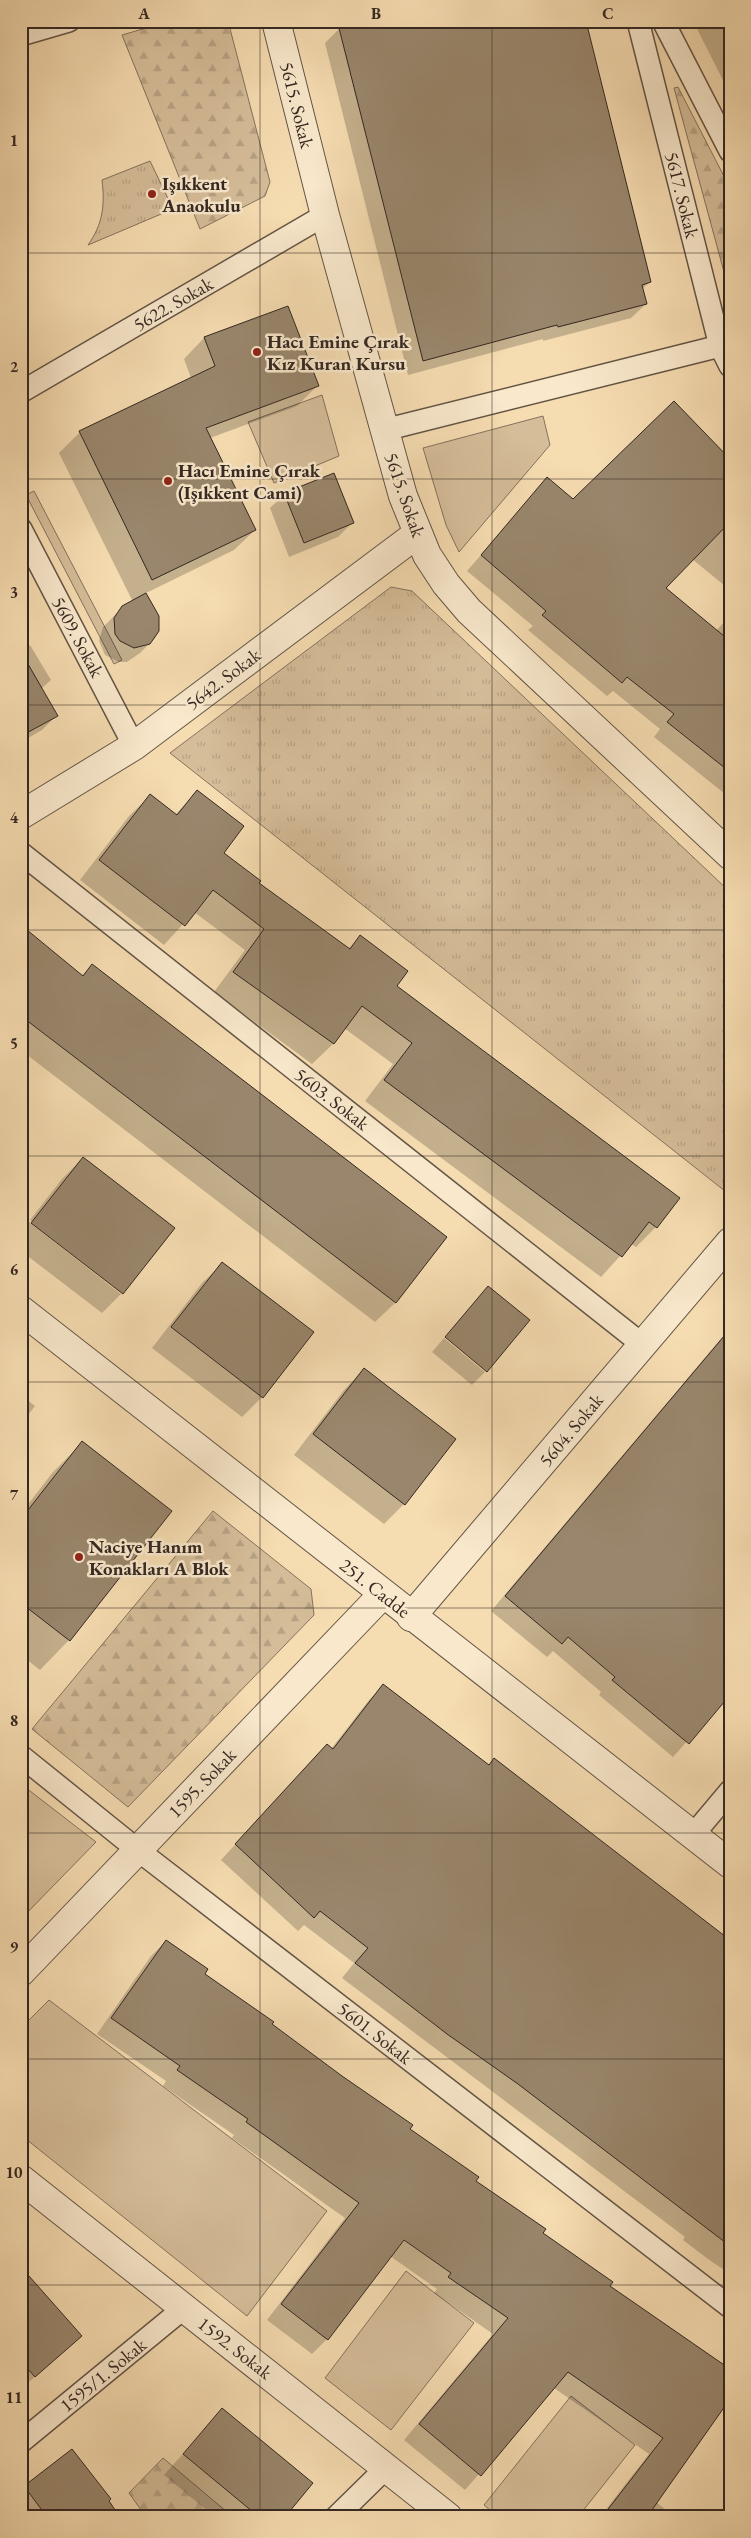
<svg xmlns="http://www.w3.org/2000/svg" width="751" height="2538" font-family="'EB Garamond',serif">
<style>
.green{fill:#d5bd99;stroke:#84725e}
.forest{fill:url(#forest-firs);stroke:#84725e}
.park{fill:url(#park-tufts);stroke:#84725e}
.shadow{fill:#0003}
.building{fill:#99866c;stroke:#342822}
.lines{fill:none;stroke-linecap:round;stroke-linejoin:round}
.lane-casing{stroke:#645546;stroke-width:24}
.street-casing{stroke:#645546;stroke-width:30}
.lane{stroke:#f9e8cc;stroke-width:21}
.street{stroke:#f9e8cc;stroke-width:28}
.grid{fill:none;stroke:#342822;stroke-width:1;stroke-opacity:0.55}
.poi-dot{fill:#8f2418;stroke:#f9e8cc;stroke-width:2}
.labels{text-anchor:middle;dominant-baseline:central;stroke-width:5;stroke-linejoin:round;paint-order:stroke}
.street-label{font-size:19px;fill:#342822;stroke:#f9e8cc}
.poi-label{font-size:19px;font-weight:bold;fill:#342822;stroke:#f9e8cc;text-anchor:start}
.neatline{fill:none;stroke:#342822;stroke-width:2}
.grid-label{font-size:16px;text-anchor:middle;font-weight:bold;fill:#342822}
</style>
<defs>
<pattern id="forest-firs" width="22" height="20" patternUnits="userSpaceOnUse" patternTransform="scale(1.25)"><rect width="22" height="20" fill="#d5bd99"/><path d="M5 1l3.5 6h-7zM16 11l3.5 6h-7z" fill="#b7a284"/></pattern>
<pattern id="park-tufts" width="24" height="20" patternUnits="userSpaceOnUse" patternTransform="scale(1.25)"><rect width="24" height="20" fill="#d5bd99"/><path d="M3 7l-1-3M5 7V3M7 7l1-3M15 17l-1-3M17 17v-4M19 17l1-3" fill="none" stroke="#b7a284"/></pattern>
</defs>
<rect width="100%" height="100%" fill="#f6dcb1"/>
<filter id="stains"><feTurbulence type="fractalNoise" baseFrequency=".004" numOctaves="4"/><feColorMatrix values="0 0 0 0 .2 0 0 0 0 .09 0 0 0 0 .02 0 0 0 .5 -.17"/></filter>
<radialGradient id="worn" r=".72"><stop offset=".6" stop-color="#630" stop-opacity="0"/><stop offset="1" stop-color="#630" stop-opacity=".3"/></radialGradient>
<!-- green -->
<g class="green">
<polygon points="322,395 339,456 274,483 248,422"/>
<polygon points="543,416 550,445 459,552 446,525 423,448"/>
<polygon points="34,491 122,660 114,664 26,495"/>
<polygon points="21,1784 96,1842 21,1919"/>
<polygon points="49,2000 327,2211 247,2316 21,2135 21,2028"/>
<polygon points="406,2271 474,2323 391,2430 325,2378"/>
<polygon points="571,2396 635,2445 578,2517 498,2517 484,2505"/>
</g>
<!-- forest -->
<g class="forest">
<polygon points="170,21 228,21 270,182 265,196 200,229 122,35"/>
<polygon points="678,87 730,188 730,294 674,88"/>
<polygon points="213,1511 311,1589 314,1615 128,1807 32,1729"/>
<polygon points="163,2458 233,2517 146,2517 129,2493"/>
</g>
<!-- park -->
<g class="park">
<path d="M150 161 173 209 88 245C103 224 105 205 102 180Z"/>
<polygon points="391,587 412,591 730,892 730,1195 170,753"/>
</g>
<!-- shadow -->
<g class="shadow">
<polygon points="693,21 730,21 730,94"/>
<polygon points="339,29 650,282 642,289 646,304 631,318 543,341 543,339 408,375 325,43"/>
<polygon points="288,307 317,386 297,406 210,438 255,530 234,550 144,594 158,616 159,623 155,638 140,653 127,662 119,662 105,655 99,641 103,627 123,607 133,602 59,453 80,432 191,378 184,359 204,338"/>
<polygon points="730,454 730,590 692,559 664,588 716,631 730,615 730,798 654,737 660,729 613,691 607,696 528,630 533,626 467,571 547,479 573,501 726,457"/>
<polygon points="285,494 353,522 338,537 289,557 270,508"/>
<polygon points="30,645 51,680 41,689 56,716 42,730 21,742 21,650"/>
<polygon points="197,792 222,853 258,883 348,949 360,937 395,987 656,1227 636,1247 631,1244 601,1277 365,1101 393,1064 344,1028 333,1044 312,1064 214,992 245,950 194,912 164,945 80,880 129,816 150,796 175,815"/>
<polygon points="21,926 81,976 92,966 446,1237 395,1303 375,1322 22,1051 23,1048 21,1046"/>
<polygon points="83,1158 173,1228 122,1294 122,1291 30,1220 62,1179"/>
<polygon points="29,1222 121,1294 102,1313 21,1251 21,1232"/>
<polygon points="223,1263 312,1332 262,1397 242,1417 152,1348 202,1283"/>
<polygon points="488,1288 487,1370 446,1336"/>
<polygon points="730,1328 730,1693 673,1757 599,1695 601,1692 553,1651 547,1657 491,1611"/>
<polygon points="444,1338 485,1372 472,1385 432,1352"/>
<polygon points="364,1369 404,1504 384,1524 294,1455 344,1390"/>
<polygon points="21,1395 35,1406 21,1424"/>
<polygon points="82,1443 69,1640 40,1670 21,1655 21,1497 29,1503 53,1472"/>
<polygon points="383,1686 488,1766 730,1941 730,2274 708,2259 683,2240 685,2237 342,1978 354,1963 304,1925 298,1931 221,1860 313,1760 331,1749 369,1700"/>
<polygon points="166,1941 203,1975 408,2129 609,2286 730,2370 656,2502 675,2517 600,2517 649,2454 554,2388 465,2490 404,2440 493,2334 434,2293 437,2289 390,2256 327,2339 312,2354 267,2320 345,2218 232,2138 234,2135 163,2086 166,2081 97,2034 151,1956"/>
<polygon points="21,2269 81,2336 21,2389"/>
<polygon points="222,2410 283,2517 215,2517 164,2475"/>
<polygon points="72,2450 118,2517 23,2517 21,2514 21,2490"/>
</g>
<!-- building -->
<g class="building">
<polygon points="363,21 586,21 651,282 642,285 647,304 558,327 557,325 423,361 339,28"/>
<polygon points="288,306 319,386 206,428 256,530 152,580 79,431 215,366 204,337"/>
<polygon points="674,401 730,459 730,522 666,588 730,641 730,772 667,722 674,714 627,677 622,683 542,615 546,611 481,555 547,477 573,499"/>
<polygon points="334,473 354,523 304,543 284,493"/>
<polygon points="146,593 159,616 159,631 150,644 134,648 120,641 115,634 114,618 122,606"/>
<polygon points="21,652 58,716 21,736"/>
<polygon points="197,790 244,826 224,853 261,881 259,883 350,949 360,935 408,971 397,986 680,1198 657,1228 649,1222 622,1257 384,1080 412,1043 362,1006 334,1044 233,972 264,929 213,890 185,926 99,860 150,794 177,815"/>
<polygon points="21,925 83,976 92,964 447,1237 396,1303 21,1016"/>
<polygon points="83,1157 175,1228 123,1294 31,1223"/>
<polygon points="222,1262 314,1332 263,1398 171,1327"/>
<polygon points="488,1286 530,1320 487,1372 445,1337"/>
<polygon points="730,1329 730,1695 689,1744 612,1680 615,1677 568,1637 562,1644 505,1596"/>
<polygon points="364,1368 456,1439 405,1505 313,1434"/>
<polygon points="82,1441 172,1511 70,1641 21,1603 21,1519"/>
<polygon points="383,1684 489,1765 494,1758 730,1940 730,2246 518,2084 447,2034 355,1963 368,1948 320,1911 314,1918 235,1844 327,1744 333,1749"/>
<polygon points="166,1940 208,1969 205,1974 274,2022 272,2024 342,2076 413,2125 410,2129 479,2177 476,2181 546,2229 543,2233 613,2282 610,2286 730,2369 730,2399 647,2517 602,2517 663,2438 568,2372 481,2476 419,2424 508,2318 448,2277 451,2273 404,2240 328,2340 281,2304 359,2203 246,2122 248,2119 177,2070 180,2066 111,2018"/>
<polygon points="21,2267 82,2336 35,2377 21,2361"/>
<polygon points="222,2408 313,2483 285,2517 259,2517 183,2454"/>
<polygon points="72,2449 111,2499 109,2501 120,2517 47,2517 24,2486"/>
</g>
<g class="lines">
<defs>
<g id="lane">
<polyline points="638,21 720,346 730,366"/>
<polyline points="663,21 730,151"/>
<polyline points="21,35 69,21"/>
<polyline points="21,392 325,215"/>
<polyline points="384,430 720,346"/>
<polyline points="21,529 134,746"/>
<polyline points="21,853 643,1345"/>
<polyline points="21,1756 139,1851 730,2307"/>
<polyline points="693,1835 730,1791"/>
<polyline points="21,2442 184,2308"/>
<polyline points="336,2517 387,2467"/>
</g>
<g id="street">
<polyline points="276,21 325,215 403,496 427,555 446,584 469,611 730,855"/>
<polyline points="21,815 134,746 417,534"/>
<polyline points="21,1310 730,1864"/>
<polyline points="411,1617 730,1242"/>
<polyline points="21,1972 383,1594"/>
<polyline points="21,2179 448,2517"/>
</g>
</defs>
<!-- lane casing -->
<use href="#lane" class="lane-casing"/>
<!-- street casing -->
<use href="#street" class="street-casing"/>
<!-- lane -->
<use href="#lane" class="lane"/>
<!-- street -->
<use href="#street" class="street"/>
</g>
<!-- grid -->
<path class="grid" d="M260 21V2517M492 21V2517M21 253H730M21 479H730M21 705H730M21 930H730M21 1156H730M21 1382H730M21 1608H730M21 1833H730M21 2059H730M21 2285H730"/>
<!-- markers -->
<g class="poi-dot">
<circle cx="152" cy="194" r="5"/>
<circle cx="257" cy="352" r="5"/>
<circle cx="168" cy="481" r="5"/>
<circle cx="79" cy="1557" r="5"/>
</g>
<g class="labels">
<!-- street labels -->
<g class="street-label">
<text transform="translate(297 105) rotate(76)">5615. Sokak</text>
<text transform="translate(682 195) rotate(76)">5617. Sokak</text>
<text transform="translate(173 304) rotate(-30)">5622. Sokak</text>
<text transform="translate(405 495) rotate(71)">5615. Sokak</text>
<text transform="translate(78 637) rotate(62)">5609. Sokak</text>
<text transform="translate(223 679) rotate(-37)">5642. Sokak</text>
<text transform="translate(332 1099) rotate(38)">5603. Sokak</text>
<text transform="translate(571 1430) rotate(-50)">5604. Sokak</text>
<text transform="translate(375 1588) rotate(38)">251. Cadde</text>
<text transform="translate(202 1783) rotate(-46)">1595. Sokak</text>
<text transform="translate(375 2033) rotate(38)">5601. Sokak</text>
<text transform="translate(235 2348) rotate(38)">1592. Sokak</text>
<text transform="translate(103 2375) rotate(-39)">1595/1. Sokak</text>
</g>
<!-- poi labels -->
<g class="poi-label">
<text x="162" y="183">Işıkkent<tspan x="162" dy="22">Anaokulu</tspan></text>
<text x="267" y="341">Hacı Emine Çırak<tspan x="267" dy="22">Kız Kuran Kursu</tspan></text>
<text x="178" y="470">Hacı Emine Çırak<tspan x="178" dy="22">(Işıkkent Cami)</tspan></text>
<text x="89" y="1546">Naciye Hanım<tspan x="89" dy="22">Konakları A Blok</tspan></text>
</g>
</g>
<!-- margin -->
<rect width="751" height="2538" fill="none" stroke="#f6dcb1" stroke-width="55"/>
<rect x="28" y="28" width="696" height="2482" class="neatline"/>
<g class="grid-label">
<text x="144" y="19">A</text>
<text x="376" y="19">B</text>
<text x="608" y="19">C</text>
<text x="14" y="146">1</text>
<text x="14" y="372">2</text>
<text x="14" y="598">3</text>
<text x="14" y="823">4</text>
<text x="14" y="1049">5</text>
<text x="14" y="1275">6</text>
<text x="14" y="1500">7</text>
<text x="14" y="1726">8</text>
<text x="14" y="1952">9</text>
<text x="14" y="2178">10</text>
<text x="14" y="2403">11</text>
</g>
<rect width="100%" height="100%" filter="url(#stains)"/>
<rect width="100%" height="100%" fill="url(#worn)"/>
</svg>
